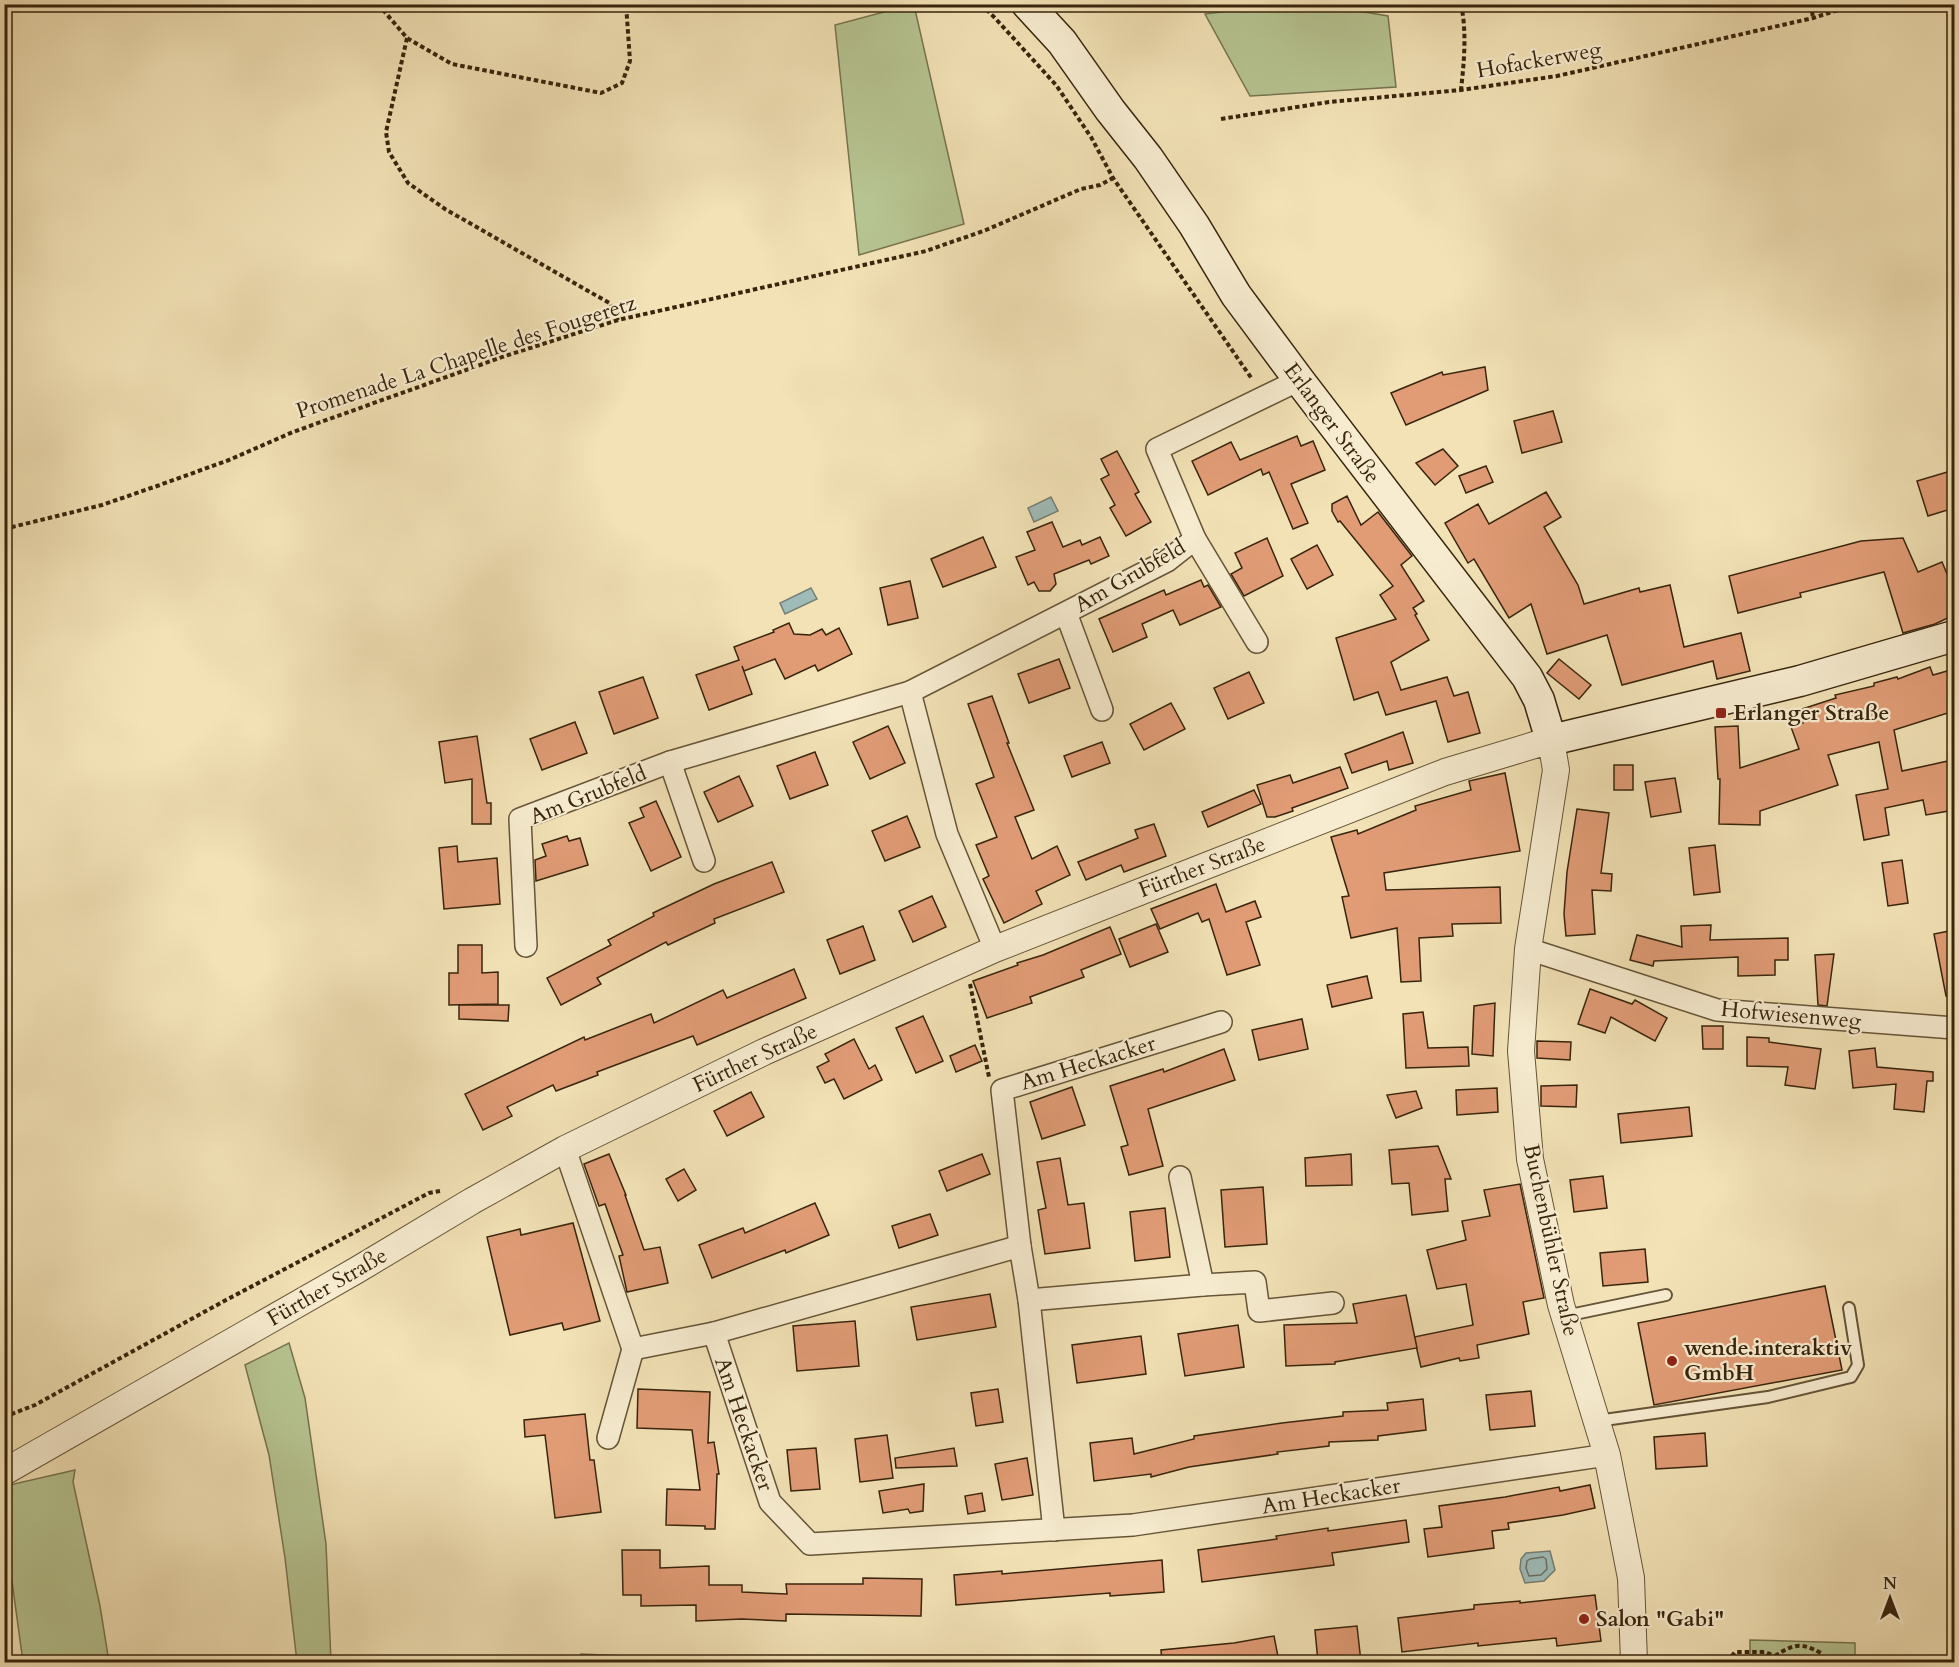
<svg xmlns="http://www.w3.org/2000/svg" width="1959" height="1667" font-family="Cardo,serif">
<style>
.green{fill:#b6c491;stroke:#77744f;stroke-width:1.5}
.water{fill:#9fbbb8;stroke:#767f74;stroke-width:1.5}
.lines{fill:none;stroke-linecap:round;stroke-linejoin:round}
.shore{stroke:#6c7062;stroke-width:1.5}
.building{fill:#e19c76;stroke:#38240d;stroke-width:1.5}
.service-casing{stroke:#665437;stroke-width:14}
.minor-casing{stroke:#665437;stroke-width:24}
.tertiary-casing{stroke:#665437;stroke-width:28}
.secondary-casing{stroke:#38240d;stroke-width:33}
.path{stroke:#38240d;stroke-width:4;stroke-dasharray:4.5 3;stroke-linecap:butt}
.service{stroke:#f7ecd0;stroke-width:10}
.minor{stroke:#f7ecd0;stroke-width:21}
.tertiary{stroke:#f7ecd0;stroke-width:26}
.secondary{stroke:#f7ecd0;stroke-width:30}
.poi-dot{fill:#8f2418;stroke:#f7ecd0;stroke-width:2}
.labels{text-anchor:middle;dominant-baseline:central;stroke-width:4.5;stroke-linejoin:round;paint-order:stroke}
.street-label{font-size:22px;fill:#38240d;stroke:#f7ecd0}
.poi-label{font-size:22px;font-weight:bold;fill:#38240d;stroke:#f7ecd0;text-anchor:start}
</style>
<rect width="100%" height="100%" fill="#f2e2b6"/>
<filter id="stains"><feTurbulence type="fractalNoise" baseFrequency=".00333" numOctaves="4"/><feColorMatrix values="0 0 0 0 .2 0 0 0 0 .09 0 0 0 0 .02 0 0 0 .5 -.17"/></filter>
<radialGradient id="worn" r=".72"><stop offset=".6" stop-color="#630" stop-opacity="0"/><stop offset="1" stop-color="#630" stop-opacity=".3"/></radialGradient>
<!-- green -->
<g class="green">
<polygon points="910,5 914,5 964,224 859,255 835,25"/>
<polygon points="1323,5 1388,16 1396,87 1250,96 1205,14 1275,5"/>
<polygon points="289,1343 305,1398 326,1544 331,1662 297,1662 285,1558 269,1455 245,1365"/>
<polygon points="75,1470 73,1482 100,1606 109,1662 23,1662 5,1530 5,1486"/>
<polygon points="1750,1640 1855,1643 1855,1662 1750,1662"/>
<polygon points="581,1654 771,1662 580,1662"/>
</g>
<!-- water -->
<g class="water">
<polygon points="1051,497 1058,511 1034,522 1028,508"/>
<polygon points="811,588 817,599 785,614 780,603"/>
<polygon points="1550,1551 1555,1570 1544,1581 1525,1583 1520,1569 1521,1559 1526,1553"/>
</g>
<g class="lines">
<!-- shore -->
<polygon class="shore" points="1543,1557 1546,1559 1547,1569 1541,1575 1529,1576 1526,1568 1527,1561 1530,1559"/>
</g>
<!-- building -->
<g class="building">
<polygon points="1485,367 1488,390 1406,425 1391,393 1442,372 1443,375"/>
<polygon points="1553,411 1562,442 1522,453 1514,421"/>
<polygon points="1297,436 1301,446 1313,441 1325,470 1291,484 1308,523 1293,529 1269,472 1263,475 1261,469 1208,495 1192,461 1231,442 1240,460"/>
<polygon points="1443,449 1458,466 1435,485 1416,463"/>
<polygon points="1117,451 1139,492 1135,494 1151,522 1126,536 1110,508 1115,505 1101,479 1109,475 1101,459"/>
<polygon points="1486,466 1493,482 1466,493 1459,476"/>
<polygon points="1954,470 1954,508 1928,516 1917,481"/>
<polygon points="1546,492 1561,517 1544,527 1578,585 1584,604 1639,588 1640,592 1670,585 1684,647 1741,633 1750,671 1717,679 1713,661 1622,685 1607,635 1547,654 1531,604 1509,618 1474,559 1468,563 1445,523 1478,504 1489,524"/>
<polygon points="1347,496 1361,525 1378,512 1412,556 1401,565 1424,601 1413,608 1417,614 1415,615 1429,640 1391,662 1401,690 1447,677 1454,696 1468,692 1480,733 1448,742 1436,701 1386,715 1378,692 1354,700 1336,638 1396,619 1380,595 1393,586 1340,521 1338,522 1332,511 1332,504"/>
<polygon points="1052,522 1063,547 1080,540 1082,545 1100,537 1109,556 1091,564 1089,560 1054,574 1056,584 1050,591 1039,591 1034,582 1028,585 1016,557 1035,550 1027,532"/>
<polygon points="983,537 996,567 943,587 931,559"/>
<polygon points="1267,538 1283,576 1244,596 1231,574 1242,568 1235,553"/>
<polygon points="1903,538 1918,572 1942,562 1950,581 1954,579 1954,615 1935,624 1903,633 1884,572 1800,593 1801,597 1738,613 1729,576 1861,541"/>
<polygon points="1317,545 1333,575 1307,589 1291,559"/>
<polygon points="1201,580 1204,587 1208,585 1221,607 1180,625 1173,610 1142,624 1147,637 1113,652 1099,619 1164,590 1166,595"/>
<polygon points="910,581 918,618 888,625 880,588"/>
<polygon points="789,623 794,634 810,635 822,629 826,635 839,628 852,654 818,671 815,665 785,679 775,659 744,671 742,666 752,694 709,710 696,675 739,660 734,647 774,632 773,630"/>
<polygon points="1059,659 1070,688 1029,703 1018,674"/>
<polygon points="1559,659 1591,685 1579,699 1547,673"/>
<polygon points="1930,667 1933,675 1954,669 1954,711 1894,730 1902,771 1948,761 1954,794 1954,810 1926,815 1923,800 1885,808 1889,835 1864,840 1856,795 1888,789 1879,742 1828,755 1838,785 1760,811 1760,825 1719,824 1720,779 1718,779 1715,727 1738,726 1740,768 1799,749 1791,727 1803,723 1799,710 1836,698 1835,695 1874,686 1874,683 1897,677 1898,679"/>
<polygon points="1249,672 1264,703 1228,719 1214,688"/>
<polygon points="643,677 658,718 614,734 599,692"/>
<polygon points="992,696 1009,743 1007,743 1034,810 1015,817 1032,859 1057,846 1070,875 1036,891 1042,904 1004,923 983,879 989,876 976,845 997,837 976,784 994,777 968,704"/>
<polygon points="1171,703 1185,729 1144,750 1130,724"/>
<polygon points="575,722 587,753 542,770 530,739"/>
<polygon points="888,726 905,763 870,779 853,742"/>
<polygon points="1403,732 1413,763 1389,770 1387,761 1352,773 1345,754"/>
<polygon points="477,736 487,803 491,803 491,824 472,824 472,779 445,783 439,742"/>
<polygon points="1102,742 1110,763 1072,777 1064,756"/>
<polygon points="815,752 828,785 790,799 777,766"/>
<rect x="1614" y="765" width="19" height="25"/>
<polygon points="1340,767 1348,788 1292,808 1293,811 1275,817 1267,817 1257,785 1290,775 1293,783"/>
<polygon points="1505,773 1520,851 1384,873 1386,890 1500,887 1501,923 1452,924 1453,936 1419,938 1421,981 1401,982 1397,928 1351,938 1342,897 1349,896 1331,837 1357,830 1358,834 1416,810 1415,806 1471,790 1469,781"/>
<polygon points="739,776 753,806 718,822 704,792"/>
<polygon points="1675,778 1681,812 1651,817 1645,782"/>
<polygon points="1254,790 1261,804 1208,827 1202,812"/>
<polygon points="656,801 681,857 651,871 629,823 644,817 640,808"/>
<polygon points="1577,809 1609,813 1601,873 1612,874 1611,891 1592,890 1595,934 1566,936 1564,914 1567,872"/>
<polygon points="907,816 920,847 885,861 872,831"/>
<polygon points="1154,824 1166,856 1124,872 1121,865 1086,880 1078,862 1138,838 1135,830"/>
<polygon points="567,836 569,841 580,838 588,865 536,881 535,860 546,856 542,844"/>
<polygon points="1715,845 1720,892 1694,895 1689,848"/>
<polygon points="457,846 458,862 497,858 500,904 444,909 439,848"/>
<polygon points="1902,860 1908,903 1888,906 1882,863"/>
<polygon points="772,862 784,892 714,919 715,923 668,945 666,942 597,978 601,984 561,1005 547,978 611,945 608,940 654,916 653,913 714,884"/>
<polygon points="1216,884 1226,912 1255,901 1261,917 1246,922 1260,965 1227,975 1209,919 1202,922 1198,913 1160,929 1151,909"/>
<polygon points="932,896 946,927 913,942 899,911"/>
<polygon points="1156,924 1168,952 1130,967 1119,939"/>
<polygon points="1711,925 1710,940 1788,938 1788,960 1775,960 1775,975 1738,976 1738,957 1654,961 1653,966 1630,960 1637,935 1682,947 1681,926"/>
<polygon points="863,926 875,960 840,974 827,940"/>
<polygon points="1110,927 1121,954 1081,970 1084,977 1030,997 1032,1003 987,1018 973,981 1018,965 1017,963 1043,955"/>
<polygon points="1954,930 1954,995 1946,996 1934,934"/>
<polygon points="458,945 482,945 482,973 498,972 498,1004 449,1005 449,973 458,973"/>
<polygon points="1834,954 1827,1006 1818,1005 1815,955"/>
<polygon points="794,969 806,998 697,1045 693,1036 597,1072 598,1075 556,1091 553,1085 507,1107 512,1116 483,1130 465,1094 584,1037 585,1040 651,1014 654,1023 723,990 727,998"/>
<polygon points="1367,976 1372,998 1332,1007 1327,985"/>
<polygon points="1590,989 1632,1004 1635,1000 1667,1018 1655,1041 1611,1017 1605,1033 1578,1024"/>
<polygon points="1495,1003 1493,1056 1472,1054 1474,1006"/>
<polygon points="459,1005 509,1005 508,1021 459,1019"/>
<polygon points="1423,1012 1428,1048 1468,1047 1469,1066 1406,1068 1403,1014"/>
<polygon points="923,1016 943,1061 916,1073 896,1028"/>
<polygon points="1302,1019 1308,1049 1259,1060 1252,1030"/>
<polygon points="1702,1026 1723,1026 1723,1049 1703,1049"/>
<polygon points="1747,1037 1769,1038 1769,1042 1821,1049 1815,1089 1785,1085 1788,1067 1747,1066"/>
<polygon points="854,1039 869,1069 875,1065 882,1080 844,1099 834,1079 825,1083 817,1067 829,1061 825,1054"/>
<polygon points="1537,1041 1571,1042 1570,1060 1537,1058"/>
<polygon points="975,1045 982,1061 956,1072 950,1056"/>
<polygon points="1875,1048 1877,1067 1933,1072 1933,1081 1927,1081 1924,1112 1894,1109 1896,1084 1853,1088 1849,1051"/>
<polygon points="1224,1049 1235,1080 1148,1109 1163,1166 1129,1175 1121,1147 1128,1145 1110,1086 1163,1069 1164,1072"/>
<polygon points="1577,1085 1576,1107 1541,1106 1541,1086"/>
<polygon points="1072,1087 1085,1125 1042,1139 1030,1102"/>
<polygon points="1497,1088 1498,1112 1457,1115 1456,1090"/>
<polygon points="1416,1091 1422,1108 1396,1118 1387,1095"/>
<polygon points="751,1092 764,1117 727,1136 714,1111"/>
<polygon points="1689,1107 1692,1136 1621,1143 1618,1114"/>
<polygon points="1438,1146 1451,1179 1445,1179 1448,1211 1412,1215 1409,1183 1392,1184 1389,1150"/>
<polygon points="609,1154 626,1195 625,1195 644,1250 660,1247 668,1283 627,1292 619,1256 623,1255 605,1204 599,1206 584,1164"/>
<polygon points="982,1154 990,1174 947,1191 939,1171"/>
<polygon points="1351,1154 1352,1185 1306,1186 1305,1158"/>
<polygon points="1060,1158 1068,1205 1084,1203 1090,1248 1045,1254 1038,1210 1046,1208 1037,1162"/>
<polygon points="684,1169 696,1190 678,1201 666,1179"/>
<polygon points="1603,1176 1607,1208 1574,1212 1570,1180"/>
<polygon points="1520,1184 1544,1298 1523,1302 1529,1334 1477,1345 1479,1358 1460,1361 1459,1358 1421,1367 1414,1337 1473,1325 1466,1284 1437,1289 1427,1250 1466,1240 1462,1221 1490,1216 1484,1190"/>
<polygon points="1263,1187 1267,1244 1225,1247 1221,1190"/>
<polygon points="815,1203 829,1235 786,1253 785,1250 712,1278 699,1245 743,1228 745,1233"/>
<polygon points="1165,1208 1170,1257 1135,1261 1130,1212"/>
<polygon points="930,1214 938,1235 899,1248 892,1226"/>
<polygon points="573,1223 600,1321 564,1330 562,1323 510,1335 487,1237 520,1229 521,1235"/>
<polygon points="1645,1249 1648,1282 1603,1286 1600,1253"/>
<polygon points="1825,1286 1842,1370 1654,1405 1638,1323"/>
<polygon points="990,1294 996,1327 917,1340 911,1307"/>
<polygon points="1406,1295 1417,1348 1335,1362 1335,1364 1286,1366 1284,1325 1357,1323 1353,1304"/>
<polygon points="855,1321 859,1366 797,1371 793,1326"/>
<polygon points="1238,1325 1244,1367 1185,1376 1178,1334"/>
<polygon points="1141,1336 1146,1374 1077,1383 1072,1345"/>
<polygon points="638,1389 710,1392 708,1443 714,1442 719,1474 717,1474 715,1529 705,1529 705,1526 666,1525 667,1489 700,1490 692,1430 637,1428"/>
<polygon points="998,1389 1003,1422 976,1426 971,1393"/>
<polygon points="1531,1391 1535,1426 1490,1430 1486,1395"/>
<polygon points="1423,1399 1426,1430 1378,1436 1378,1440 1329,1442 1329,1446 1277,1452 1278,1454 1189,1467 1151,1477 1151,1474 1094,1481 1090,1443 1132,1438 1134,1454 1194,1439 1194,1436 1282,1423 1343,1416 1343,1412 1388,1410 1387,1403"/>
<polygon points="585,1414 590,1460 594,1460 601,1512 555,1518 545,1435 525,1437 524,1420"/>
<polygon points="1705,1433 1707,1466 1656,1469 1654,1437"/>
<polygon points="887,1435 893,1478 860,1482 855,1439"/>
<polygon points="816,1448 820,1489 791,1491 787,1450"/>
<polygon points="954,1448 957,1466 896,1468 895,1458"/>
<polygon points="1027,1458 1033,1495 1002,1500 995,1464"/>
<polygon points="924,1484 923,1511 910,1513 908,1509 883,1513 879,1491"/>
<polygon points="1590,1485 1595,1508 1563,1515 1508,1523 1509,1529 1492,1531 1494,1548 1428,1557 1424,1529 1442,1527 1439,1506 1505,1497 1559,1487 1560,1491"/>
<polygon points="982,1493 985,1511 968,1514 965,1496"/>
<polygon points="1406,1520 1409,1542 1332,1553 1334,1565 1202,1582 1198,1550 1277,1539 1276,1536 1328,1528 1328,1531"/>
<polygon points="622,1550 660,1550 660,1568 709,1566 709,1585 742,1585 742,1592 787,1594 786,1584 863,1584 863,1578 922,1579 921,1616 786,1614 786,1621 742,1619 696,1621 696,1605 641,1606 641,1595 623,1595"/>
<polygon points="1162,1560 1164,1592 1110,1596 1110,1593 956,1605 954,1575 1002,1571 1002,1574"/>
<polygon points="1595,1595 1601,1641 1557,1646 1556,1638 1478,1646 1478,1643 1402,1652 1398,1618 1474,1609 1474,1605 1520,1601 1520,1603"/>
<polygon points="1357,1626 1361,1662 1318,1662 1315,1630"/>
<polygon points="1274,1636 1279,1662 1162,1662 1161,1650 1234,1643"/>
</g>
<g class="lines">
<defs>
<g id="service">
<polyline points="1565,1316 1666,1295"/>
<polyline points="1597,1421 1768,1397 1851,1377 1858,1365 1849,1308"/>
<polyline points="1634,1662 1662,1662"/>
<polyline points="1665,1662 1700,1662"/>
</g>
<g id="minor">
<polyline points="1195,539 1257,642"/>
<polyline points="1066,613 1102,710"/>
<polyline points="910,692 947,834 995,949"/>
<polyline points="670,762 704,861"/>
<polyline points="526,946 520,819 670,762 910,692 1167,561 1195,539 1157,449 1299,380"/>
<polyline points="1528,949 1717,1010 1954,1028"/>
<polyline points="565,1149 633,1349 714,1333 1020,1246"/>
<polyline points="1203,1285 1255,1282 1259,1311 1333,1303"/>
<polyline points="1029,1300 1203,1285 1180,1177"/>
<polyline points="714,1333 770,1502 810,1544 1133,1525 1607,1455"/>
<polyline points="608,1438 633,1349"/>
<polyline points="1054,1530 1029,1300 1020,1246 1002,1090 1221,1022"/>
</g>
<polyline id="tertiary" points="4,1472 357,1270 472,1201 565,1149 764,1052 995,949 1198,869 1445,772 1551,740 1556,770 1528,949 1521,1051 1530,1159 1561,1305 1607,1455 1618,1511 1631,1578 1634,1662"/>
<polyline id="secondary" points="1027,4 1062,42 1110,110 1148,158 1194,225 1236,295 1299,380 1527,677 1539,700 1551,740 1800,681 1954,636"/>
</defs>
<!-- service casing -->
<use href="#service" class="service-casing"/>
<!-- minor casing -->
<use href="#minor" class="minor-casing"/>
<!-- tertiary casing -->
<use href="#tertiary" class="tertiary-casing"/>
<!-- secondary casing -->
<use href="#secondary" class="secondary-casing"/>
<!-- path -->
<g class="path">
<polyline points="378,4 407,38 452,64 601,93 622,83 630,61 626,4"/>
<polyline points="981,4 995,18 1056,85 1091,137 1113,178 1252,379"/>
<path d="M1461 4C1467 33 1464 62 1461 90"/>
<polyline points="1811,4 1813,18"/>
<polyline points="407,38 386,132 389,152 408,183 445,209 611,304 618,320"/>
<polyline points="1221,119 1329,102 1461,90 1557,76 1813,18 1857,4"/>
<polyline points="4,529 102,505 157,486 229,460 293,432 505,356 618,320 926,251 986,230 1081,189 1100,185 1113,178"/>
<polyline points="970,984 989,1077"/>
<polyline points="4,1417 35,1405 226,1300 429,1193 440,1191"/>
<path d="M1775 1656C1794 1644 1800 1642 1821 1653L1822 1662"/>
<polyline points="1727,1662 1735,1652 1765,1652 1775,1656 1778,1662"/>
</g>
<!-- service -->
<use href="#service" class="service"/>
<!-- minor -->
<use href="#minor" class="minor"/>
<!-- tertiary -->
<use href="#tertiary" class="tertiary"/>
<!-- secondary -->
<use href="#secondary" class="secondary"/>
</g>
<!-- markers -->
<g class="poi-dot">
<rect x="1715" y="707" width="12" height="12" rx="3"/>
<circle cx="1672" cy="1361" r="6"/>
<circle cx="1584" cy="1619" r="6"/>
</g>
<g class="labels">
<!-- street labels -->
<g class="street-label">
<text transform="translate(1539 60) rotate(-10)">Hofackerweg</text>
<text transform="translate(466 357) rotate(-18)">Promenade La Chapelle des Fougeretz</text>
<text transform="translate(1332 423) rotate(53)">Erlanger Straße</text>
<text transform="translate(1130 576) rotate(-30)">Am Grubfeld</text>
<text transform="translate(588 795) rotate(-22)">Am Grubfeld</text>
<text transform="translate(1202 867) rotate(-21)">Fürther Straße</text>
<text transform="translate(1791 1015) rotate(5)">Hofwiesenweg</text>
<text transform="translate(755 1058) rotate(-25)">Fürther Straße</text>
<text transform="translate(1088 1063) rotate(-17)">Am Heckacker</text>
<text transform="translate(1551 1240) rotate(78)">Buchenbühler Straße</text>
<text transform="translate(327 1287) rotate(-30)">Fürther Straße</text>
<text transform="translate(744 1424) rotate(71)">Am Heckacker</text>
<text transform="translate(1331 1496) rotate(-9)">Am Heckacker</text>
</g>
<!-- poi labels -->
<g class="poi-label">
<text x="1733" y="713">Erlanger Straße</text>
<text x="1684" y="1348">wende.interaktiv<tspan x="1684" dy="25">GmbH</tspan></text>
<text x="1596" y="1619">Salon "Gabi"</text>
</g>
</g>
<!-- margin -->
<rect width="1959" height="1667" fill="none" stroke="#f2e2b6" stroke-width="24"/>
<rect x="6" y="6" width="1947" height="1655" fill="none" stroke="#38240d" stroke-width="3"/>
<rect x="12" y="12" width="1935" height="1643" fill="none" stroke="#38240d" stroke-width="1.5"/>
<!-- north arrow -->
<g transform="translate(1890 1598)" stroke="#f7ecd0" stroke-width="4.5" paint-order="stroke">
<path d="M0-4.5L10 22L0 15L-10 22Z" fill="#38240d"/>
<text y="-9" font-size="16" font-weight="bold" text-anchor="middle" fill="#38240d">N</text>
</g>
<rect width="100%" height="100%" filter="url(#stains)"/>
<rect width="100%" height="100%" fill="url(#worn)"/>
</svg>
